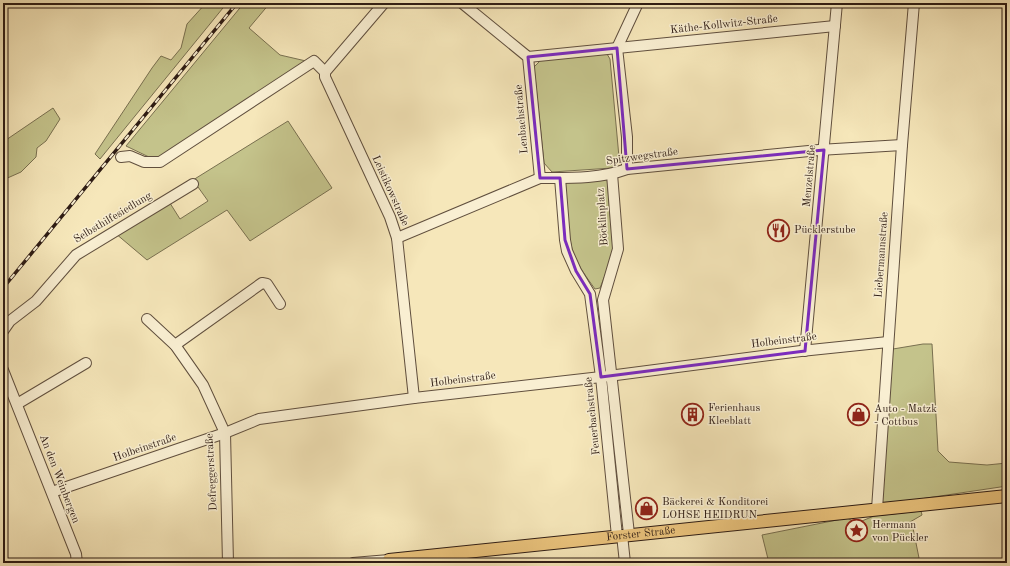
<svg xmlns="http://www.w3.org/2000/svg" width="1010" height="566" font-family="'Old Standard TT',serif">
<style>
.green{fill:#c4c38b;stroke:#797050}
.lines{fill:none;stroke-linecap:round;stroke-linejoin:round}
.minor-casing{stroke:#604f3e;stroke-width:12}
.major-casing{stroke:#2e1c14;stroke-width:14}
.minor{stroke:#f9efd2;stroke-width:10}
.major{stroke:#ebc47d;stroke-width:12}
.rail-casing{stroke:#2e1c14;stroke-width:3.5}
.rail{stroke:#f9efd2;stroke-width:2;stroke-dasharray:6;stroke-linecap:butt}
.marked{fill:none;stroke:#7b2cbf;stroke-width:3;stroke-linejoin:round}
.labels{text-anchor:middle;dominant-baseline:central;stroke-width:3;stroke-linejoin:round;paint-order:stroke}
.street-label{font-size:11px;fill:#2e1c14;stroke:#f9efd2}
.poi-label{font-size:11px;fill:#2e1c14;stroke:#f9efd2;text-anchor:start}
</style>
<rect width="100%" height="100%" fill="#f6e7ba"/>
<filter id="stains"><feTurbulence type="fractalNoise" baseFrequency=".005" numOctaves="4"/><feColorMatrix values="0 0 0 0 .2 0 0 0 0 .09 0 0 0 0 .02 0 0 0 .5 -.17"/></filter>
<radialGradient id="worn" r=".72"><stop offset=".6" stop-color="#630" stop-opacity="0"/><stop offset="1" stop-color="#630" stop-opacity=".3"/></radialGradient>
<!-- green -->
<g class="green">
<polygon points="206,3 227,3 100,159 95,154 152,68 161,56 171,60 181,48 187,24"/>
<polygon points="244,3 270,3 249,28 280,55 306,61 158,158 149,157 126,146"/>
<polygon points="607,54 610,59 619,157 612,168 552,172 544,163 534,67 541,60"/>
<polygon points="53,108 60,119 46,141 37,148 36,157 21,172 3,180 3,142"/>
<polygon points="288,121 332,188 250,241 227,210 147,260 115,233 168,200 180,219 208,201 193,180"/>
<path d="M607 177 613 248 611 260 600 288 595 289C587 278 579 267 574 255 566 233 567 204 565 181Z"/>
<polygon points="923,344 932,344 938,451 949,462 987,465 1007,463 1007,486 880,505 889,360 893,349"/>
<polygon points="921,511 922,515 910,522 913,528 920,563 769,563 762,535 847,518 857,523 874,516"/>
</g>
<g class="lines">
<defs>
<g id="minor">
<polyline points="462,3 528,57 540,178"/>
<polyline points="528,57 835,26"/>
<polyline points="325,72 325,77 390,217 397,238 414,398"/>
<polyline points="325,72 384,3"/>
<polyline points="121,157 130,156 144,162 160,162 314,61 325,72"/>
<polyline points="627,169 627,137 617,48 638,3"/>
<polyline points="612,174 618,249 603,300 629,534"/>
<polyline points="560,178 565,240 567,251 576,271 590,294 601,377 617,536"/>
<path d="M397 238 540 178C569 178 600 179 627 169L819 150 902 145"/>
<polyline points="147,319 175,345 203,385 225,433 228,563"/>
<polyline points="3,331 10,321 36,301 76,255 193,184"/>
<polyline points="175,345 262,283 267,284 280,304"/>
<polyline points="805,351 837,3"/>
<polyline points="3,370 76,554 77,563"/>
<polyline points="17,404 86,363"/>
<polyline points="52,492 225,433 259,419 414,398 601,377 801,351 888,342"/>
<polyline points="877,509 902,145 914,3"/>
<polyline points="622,535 625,563"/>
<polyline points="353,563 389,560"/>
</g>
<g id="major">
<path id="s1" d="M389 563V560L1007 496"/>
</g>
</defs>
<!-- minor casing -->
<use href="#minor" class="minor-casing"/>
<!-- major casing -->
<use href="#major" class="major-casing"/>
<!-- minor -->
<use href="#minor" class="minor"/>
<!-- major -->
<use href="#major" class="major"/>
<defs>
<polyline id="rail" points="3,288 237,3"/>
</defs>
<!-- rail casing -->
<use href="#rail" class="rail-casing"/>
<!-- rail -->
<use href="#rail" class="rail"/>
</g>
<!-- marked area -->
<path class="marked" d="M617 48 627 169 824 150 805 351 601 377 590 294 576 271 565 240 560 178H540L528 57Z"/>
<!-- icons -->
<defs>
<symbol id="restaurant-ring" viewBox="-11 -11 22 22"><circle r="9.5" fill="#f9efd2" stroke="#8f2418" stroke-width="1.5"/><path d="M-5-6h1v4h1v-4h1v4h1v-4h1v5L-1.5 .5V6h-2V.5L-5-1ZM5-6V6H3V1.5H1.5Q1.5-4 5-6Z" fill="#8f2418"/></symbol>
<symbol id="building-ring" viewBox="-11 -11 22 22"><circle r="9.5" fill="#f9efd2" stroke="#8f2418" stroke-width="1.5"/><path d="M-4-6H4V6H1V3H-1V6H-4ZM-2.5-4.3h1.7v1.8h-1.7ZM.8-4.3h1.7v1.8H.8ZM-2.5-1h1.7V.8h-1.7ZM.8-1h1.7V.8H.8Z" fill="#8f2418"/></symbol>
<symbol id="shop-ring" viewBox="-11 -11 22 22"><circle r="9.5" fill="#f9efd2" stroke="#8f2418" stroke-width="1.5"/><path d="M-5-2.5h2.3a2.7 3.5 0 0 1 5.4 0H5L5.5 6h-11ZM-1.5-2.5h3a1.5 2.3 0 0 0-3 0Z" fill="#8f2418"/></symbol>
<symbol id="sight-ring" viewBox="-11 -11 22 22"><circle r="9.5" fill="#f9efd2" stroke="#8f2418" stroke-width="1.5"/><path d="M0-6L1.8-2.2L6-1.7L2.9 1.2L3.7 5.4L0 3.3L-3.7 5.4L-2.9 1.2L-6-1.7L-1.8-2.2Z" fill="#8f2418"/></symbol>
</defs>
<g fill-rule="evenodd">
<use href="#restaurant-ring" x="766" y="218" width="25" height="25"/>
<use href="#building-ring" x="680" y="402" width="25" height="25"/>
<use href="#shop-ring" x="846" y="402" width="25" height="25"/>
<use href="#shop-ring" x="634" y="496" width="25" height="25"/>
<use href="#sight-ring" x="844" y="518" width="25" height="25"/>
</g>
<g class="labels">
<!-- street labels -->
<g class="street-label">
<text transform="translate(724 25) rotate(-6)">Käthe-Kollwitz-Straße</text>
<text transform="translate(522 119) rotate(-95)">Lenbachstraße</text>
<text transform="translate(642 157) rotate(-8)">Spitzwegstraße</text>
<text transform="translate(810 176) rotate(-85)">Menzelstraße</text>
<text transform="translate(390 191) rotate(66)">Leistikowstraße</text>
<text transform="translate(603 217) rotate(-94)">Böcklinplatz</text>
<text transform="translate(113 218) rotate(-31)">Selbsthilfesiedlung</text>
<text transform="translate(882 255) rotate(-86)">Liebermannstraße</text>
<text transform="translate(784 341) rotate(-7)">Holbeinstraße</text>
<text transform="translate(463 380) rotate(-7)">Holbeinstraße</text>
<text transform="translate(593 416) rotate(-96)">Feuerbachstraße</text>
<text transform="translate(145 448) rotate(-19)">Holbeinstraße</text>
<text transform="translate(212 472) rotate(-93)">Defreggerstraße</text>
<text transform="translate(59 479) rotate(69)">An den Weinbergen</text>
<text stroke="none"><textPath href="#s1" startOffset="256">Forster Straße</textPath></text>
</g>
<!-- poi labels -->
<g class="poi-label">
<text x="794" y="230">Pücklerstube</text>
<text x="708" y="408">Ferienhaus<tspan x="708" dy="13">Kleeblatt</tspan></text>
<text x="874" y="409">Auto - Matzk<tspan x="874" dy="13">- Cottbus</tspan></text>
<text x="662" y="502">Bäckerei &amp; Konditorei<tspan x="662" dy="13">LOHSE HEIDRUN</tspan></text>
<text x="872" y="525">Hermann<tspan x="872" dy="13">von Pückler</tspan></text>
</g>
</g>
<!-- margin -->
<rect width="1010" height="566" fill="none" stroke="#f6e7ba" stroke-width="16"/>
<rect x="4" y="4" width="1002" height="558" fill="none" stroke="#2e1c14" stroke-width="2"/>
<rect x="8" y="8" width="994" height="550" fill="none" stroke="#2e1c14"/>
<rect width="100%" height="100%" filter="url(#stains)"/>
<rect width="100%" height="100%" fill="url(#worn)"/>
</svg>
